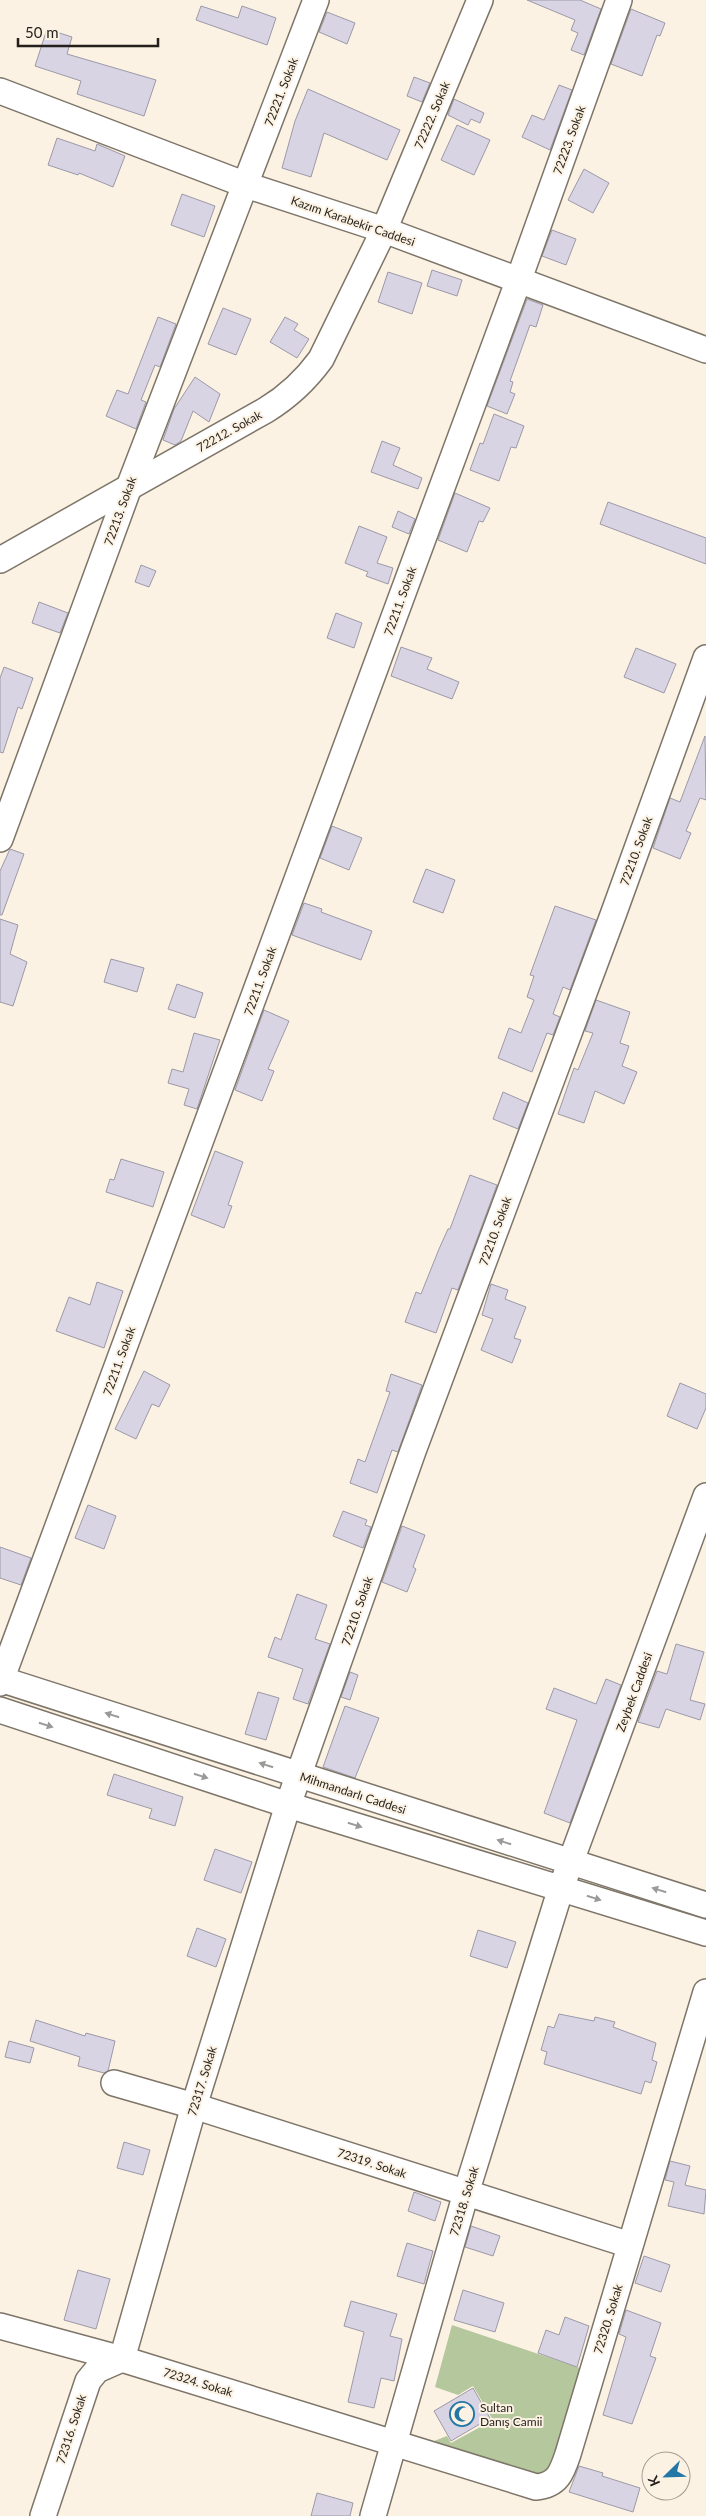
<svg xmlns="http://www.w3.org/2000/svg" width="706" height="2516" font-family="Lato,sans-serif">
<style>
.forest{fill:#b5c79d}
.building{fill:#d8d4e4;stroke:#9c99a8}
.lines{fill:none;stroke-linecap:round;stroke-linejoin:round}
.minor-casing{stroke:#7e7569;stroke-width:28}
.minor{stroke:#fff;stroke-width:25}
.oneway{fill:#9c9a98}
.labels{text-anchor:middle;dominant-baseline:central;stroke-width:4;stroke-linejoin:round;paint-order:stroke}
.street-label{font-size:12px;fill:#231f1a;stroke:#fcf2e3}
.poi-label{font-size:12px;fill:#231f1a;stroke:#fcf2e3;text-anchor:start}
</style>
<rect width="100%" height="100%" fill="#fcf2e3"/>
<!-- forest -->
<polygon class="forest" points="452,2325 583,2369 546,2477 421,2446 447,2436 451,2443 493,2420 473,2386 458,2395 435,2387"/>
<!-- building -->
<g class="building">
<polygon points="527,0 580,0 601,9 584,55 571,50 578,33 571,30 575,20"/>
<polygon points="201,6 238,18 242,6 276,18 267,45 196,20"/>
<polygon points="631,9 665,23 660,36 657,35 642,76 611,64"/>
<polygon points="327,12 355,23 347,44 319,32"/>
<polygon points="47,29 72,37 67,54 156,80 144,116 77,94 81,81 35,66"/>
<polygon points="414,77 430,83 422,102 407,96"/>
<polygon points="559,85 572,90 550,150 522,137 532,115 544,120"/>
<polygon points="308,89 400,130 387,160 324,133 311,177 282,168 295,121"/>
<polygon points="454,99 484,113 480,123 471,119 468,125 448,115"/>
<polygon points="457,125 490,140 474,175 441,160"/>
<polygon points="57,138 95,151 97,144 125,156 113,187 79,173 78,175 48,165"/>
<polygon points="584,169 609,183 593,213 568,200"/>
<polygon points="182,194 215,206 204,237 171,225"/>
<polygon points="552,230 576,239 566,265 542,256"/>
<polygon points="432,270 462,280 457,296 427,286"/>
<polygon points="388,272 422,283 412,314 378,302"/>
<polygon points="527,299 543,305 536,327 530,325 510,381 513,382 510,392 515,394 507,414 487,406"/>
<polygon points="223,308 251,319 236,355 208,344"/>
<polygon points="158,317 176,324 160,367 155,365 141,400 146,402 136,429 106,416 117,390 128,394"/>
<polygon points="285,317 298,324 294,330 309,339 297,358 270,342"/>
<polygon points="195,377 220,394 209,422 193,411 181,441 175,445 163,440 174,409"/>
<polygon points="494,414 524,426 516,448 511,447 499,481 470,470 480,443 483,444"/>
<polygon points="382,441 400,448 393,465 422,478 418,489 371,472"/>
<polygon points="455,493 490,508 483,522 479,521 467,552 438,540"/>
<polygon points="608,502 706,538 706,564 600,524"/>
<polygon points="398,511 415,519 409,534 392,527"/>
<polygon points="359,526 387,537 377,563 393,568 388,584 366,576 368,572 345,563"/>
<polygon points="141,565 156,571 149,587 135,582"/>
<polygon points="39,602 68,613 60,633 32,623"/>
<polygon points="336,613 362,623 354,648 327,638"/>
<polygon points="401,647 432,658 427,669 459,682 452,699 391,676"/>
<polygon points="636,648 676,664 664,693 624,677"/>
<polygon points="4,667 33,678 22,709 18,707 3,753 0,752 0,678"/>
<polygon points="705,736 706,800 700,798 686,831 691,833 680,859 653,848 670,798 680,802"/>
<polygon points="332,826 362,838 349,870 320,858"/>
<polygon points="10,849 24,854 2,915 0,915 0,871"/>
<polygon points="426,869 455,880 443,913 413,902"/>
<polygon points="304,903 322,909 321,912 372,931 361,960 292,935"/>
<polygon points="555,906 596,920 570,990 563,987 553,1014 560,1017 553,1035 547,1033 532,1072 498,1058 509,1028 521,1033 534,1000 527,997 534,976 530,975"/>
<polygon points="0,919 18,925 10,954 27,962 13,1006 0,1002"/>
<polygon points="111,959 144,968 137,992 104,982"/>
<polygon points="177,984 203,993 195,1018 168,1009"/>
<polygon points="596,1000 630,1012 620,1043 629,1046 622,1066 637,1072 624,1104 595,1091 584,1123 558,1114 574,1068 578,1070 593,1033 585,1031"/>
<polygon points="264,1010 289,1021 268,1069 274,1071 262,1101 235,1090"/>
<polygon points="194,1033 220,1040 197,1109 184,1105 189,1089 168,1083 172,1069 183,1072"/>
<polygon points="503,1092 528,1103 518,1129 493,1119"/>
<polygon points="215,1151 243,1162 228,1205 232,1206 224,1228 191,1215"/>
<polygon points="121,1159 164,1172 153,1207 106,1192 110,1179 114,1180"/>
<polygon points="470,1175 497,1185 458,1290 452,1288 436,1333 405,1322 416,1292 421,1294 439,1249 448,1229 450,1229"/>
<polygon points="97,1282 123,1291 104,1348 56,1331 69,1297 90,1305"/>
<polygon points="491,1284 508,1290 505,1299 526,1307 514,1338 521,1340 512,1363 481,1350 493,1319 482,1315"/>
<polygon points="144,1371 170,1385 159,1407 152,1404 136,1439 115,1429"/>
<polygon points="391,1374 422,1385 398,1452 392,1450 377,1493 350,1483 358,1459 365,1462 390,1392 386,1391"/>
<polygon points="680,1383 706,1394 706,1408 697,1429 667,1416"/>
<polygon points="88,1505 116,1516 104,1549 75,1538"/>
<polygon points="343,1511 367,1520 365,1525 371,1527 363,1548 333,1536"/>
<polygon points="402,1526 425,1535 413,1567 416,1569 407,1592 382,1582"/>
<polygon points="0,1547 31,1558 21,1585 0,1578"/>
<polygon points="297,1594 327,1605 315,1639 330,1644 308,1704 293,1699 303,1669 268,1657 275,1637 281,1640"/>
<polygon points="676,1644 704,1652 690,1700 705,1704 700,1720 666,1709 659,1728 638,1722 657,1671 667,1674"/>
<polygon points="350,1672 358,1675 350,1700 341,1697"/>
<polygon points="606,1679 621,1685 570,1823 544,1813 577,1720 546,1709 554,1688 596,1704"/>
<polygon points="258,1692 279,1698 266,1740 245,1734"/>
<polygon points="345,1706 379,1718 355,1778 323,1767"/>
<polygon points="114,1774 183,1797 175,1826 149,1818 152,1809 107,1795"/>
<polygon points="215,1849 252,1862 241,1893 204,1880"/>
<polygon points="197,1928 226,1939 216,1967 187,1956"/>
<polygon points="478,1930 516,1942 507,1968 470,1956"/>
<polygon points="559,2014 594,2021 595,2017 615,2022 613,2027 656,2043 652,2060 657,2062 651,2083 645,2081 641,2094 544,2064 547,2052 541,2050 548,2026 554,2028"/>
<polygon points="36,2020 85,2036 86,2033 115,2041 108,2071 104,2073 78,2066 80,2057 30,2041"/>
<polygon points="9,2041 34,2048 30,2063 5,2057"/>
<polygon points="124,2142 150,2150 143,2175 117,2168"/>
<polygon points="670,2161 690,2166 685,2185 706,2190 704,2214 668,2206 674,2182 665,2180"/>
<polygon points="414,2192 441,2202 435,2221 408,2211"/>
<polygon points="471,2226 500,2236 493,2256 465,2247"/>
<polygon points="407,2243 433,2251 424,2284 397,2276"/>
<polygon points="644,2256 670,2265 661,2292 635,2283"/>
<polygon points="78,2270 110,2279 96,2329 64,2320"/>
<polygon points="463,2290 504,2303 495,2332 454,2320"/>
<polygon points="351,2301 397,2314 390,2336 402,2339 394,2381 381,2378 374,2408 348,2402 364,2332 344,2326"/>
<polygon points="626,2310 661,2323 650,2356 656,2358 632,2424 603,2415 626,2337 619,2334"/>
<polygon points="565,2317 589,2326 577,2367 538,2353 546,2330 559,2335"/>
<polygon points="473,2388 490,2418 451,2441 434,2411"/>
<polygon points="579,2466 603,2473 602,2476 640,2488 633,2512 569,2492"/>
<polygon points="317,2493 353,2503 350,2516 311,2516"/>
</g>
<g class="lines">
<defs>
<g id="minor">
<polyline points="0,91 246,185 384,230 706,350"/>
<path d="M0 560 266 410C289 396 305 381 321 359L384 230 480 0"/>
<polyline points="0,839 129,487 316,0"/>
<polyline points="0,1679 706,1905"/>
<polyline points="0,1683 519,279 619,0"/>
<polyline points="0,1710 288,1805 706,1933"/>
<polyline points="114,2083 194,2106 630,2245"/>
<path d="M0 2326 122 2359 536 2487C558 2485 562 2472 568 2454L706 1992"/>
<polyline points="43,2516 88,2381 97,2370 122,2359 194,2106 288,1805 413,1451 613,915 706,658"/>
<polyline points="373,2516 466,2193 561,1888 706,1496"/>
</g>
</defs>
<!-- minor casing -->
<use href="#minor" class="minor-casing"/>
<!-- minor -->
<use href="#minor" class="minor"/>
</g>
<!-- one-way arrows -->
<defs><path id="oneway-solid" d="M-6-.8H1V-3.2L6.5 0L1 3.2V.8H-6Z" transform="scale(1.25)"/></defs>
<g class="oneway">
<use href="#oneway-solid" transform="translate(112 1715) rotate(-162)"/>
<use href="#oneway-solid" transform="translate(46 1725) rotate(18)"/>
<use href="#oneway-solid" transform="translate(266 1765) rotate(-162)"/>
<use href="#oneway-solid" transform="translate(201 1776) rotate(18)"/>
<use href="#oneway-solid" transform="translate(355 1825) rotate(17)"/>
<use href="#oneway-solid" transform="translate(504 1842) rotate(-162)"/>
<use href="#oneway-solid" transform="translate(659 1890) rotate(-163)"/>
<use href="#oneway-solid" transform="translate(594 1898) rotate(17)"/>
</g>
<!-- icons -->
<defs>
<symbol id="mosque-ring" viewBox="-11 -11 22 22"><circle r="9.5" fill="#fcf2e3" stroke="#2277a7" stroke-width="1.5"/><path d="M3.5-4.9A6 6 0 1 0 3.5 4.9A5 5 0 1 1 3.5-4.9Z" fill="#2277a7"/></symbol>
</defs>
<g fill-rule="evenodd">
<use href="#mosque-ring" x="448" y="2400" width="28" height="28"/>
</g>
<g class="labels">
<!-- street labels -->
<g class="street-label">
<text transform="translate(281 92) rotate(-69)">72221. Sokak</text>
<text transform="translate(432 115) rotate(-67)">72222. Sokak</text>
<text transform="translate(569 140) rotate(-70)">72223. Sokak</text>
<text transform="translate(353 221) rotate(19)">Kazım Karabekir Caddesi</text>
<text transform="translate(229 431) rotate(-29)">72212. Sokak</text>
<text transform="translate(120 511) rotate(-70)">72213. Sokak</text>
<text transform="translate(400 601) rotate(-70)">72211. Sokak</text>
<text transform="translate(636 851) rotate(-70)">72210. Sokak</text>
<text transform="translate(260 981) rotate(-70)">72211. Sokak</text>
<text transform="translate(495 1231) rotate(-70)">72210. Sokak</text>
<text transform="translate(119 1361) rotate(-70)">72211. Sokak</text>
<text transform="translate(357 1611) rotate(-71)">72210. Sokak</text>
<text transform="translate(634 1692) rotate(-70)">Zeybek Caddesi</text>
<text transform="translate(353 1793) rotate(18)">Mihmandarlı Caddesi</text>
<text transform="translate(202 2081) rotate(-73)">72317. Sokak</text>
<text transform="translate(372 2163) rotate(18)">72319. Sokak</text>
<text transform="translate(464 2201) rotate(-73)">72318. Sokak</text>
<text transform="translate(608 2319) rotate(-73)">72320. Sokak</text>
<text transform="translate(198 2382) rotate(17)">72324. Sokak</text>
<text transform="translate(71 2429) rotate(-72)">72316. Sokak</text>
</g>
<!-- poi labels -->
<g class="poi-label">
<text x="480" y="2407">Sultan<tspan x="480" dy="14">Danış Camii</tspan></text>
</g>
</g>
<!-- north arrow -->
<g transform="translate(666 2476) rotate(247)"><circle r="24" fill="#fcf2e3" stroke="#a59e93"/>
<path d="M0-4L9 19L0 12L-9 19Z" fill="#2277a7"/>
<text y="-8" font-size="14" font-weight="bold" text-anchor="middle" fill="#231f1a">K</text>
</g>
<!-- scale -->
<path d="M18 38v8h140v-8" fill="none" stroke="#231f1a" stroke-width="2.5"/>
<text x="25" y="38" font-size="15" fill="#231f1a" stroke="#fcf2e3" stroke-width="4" paint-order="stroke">50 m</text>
</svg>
